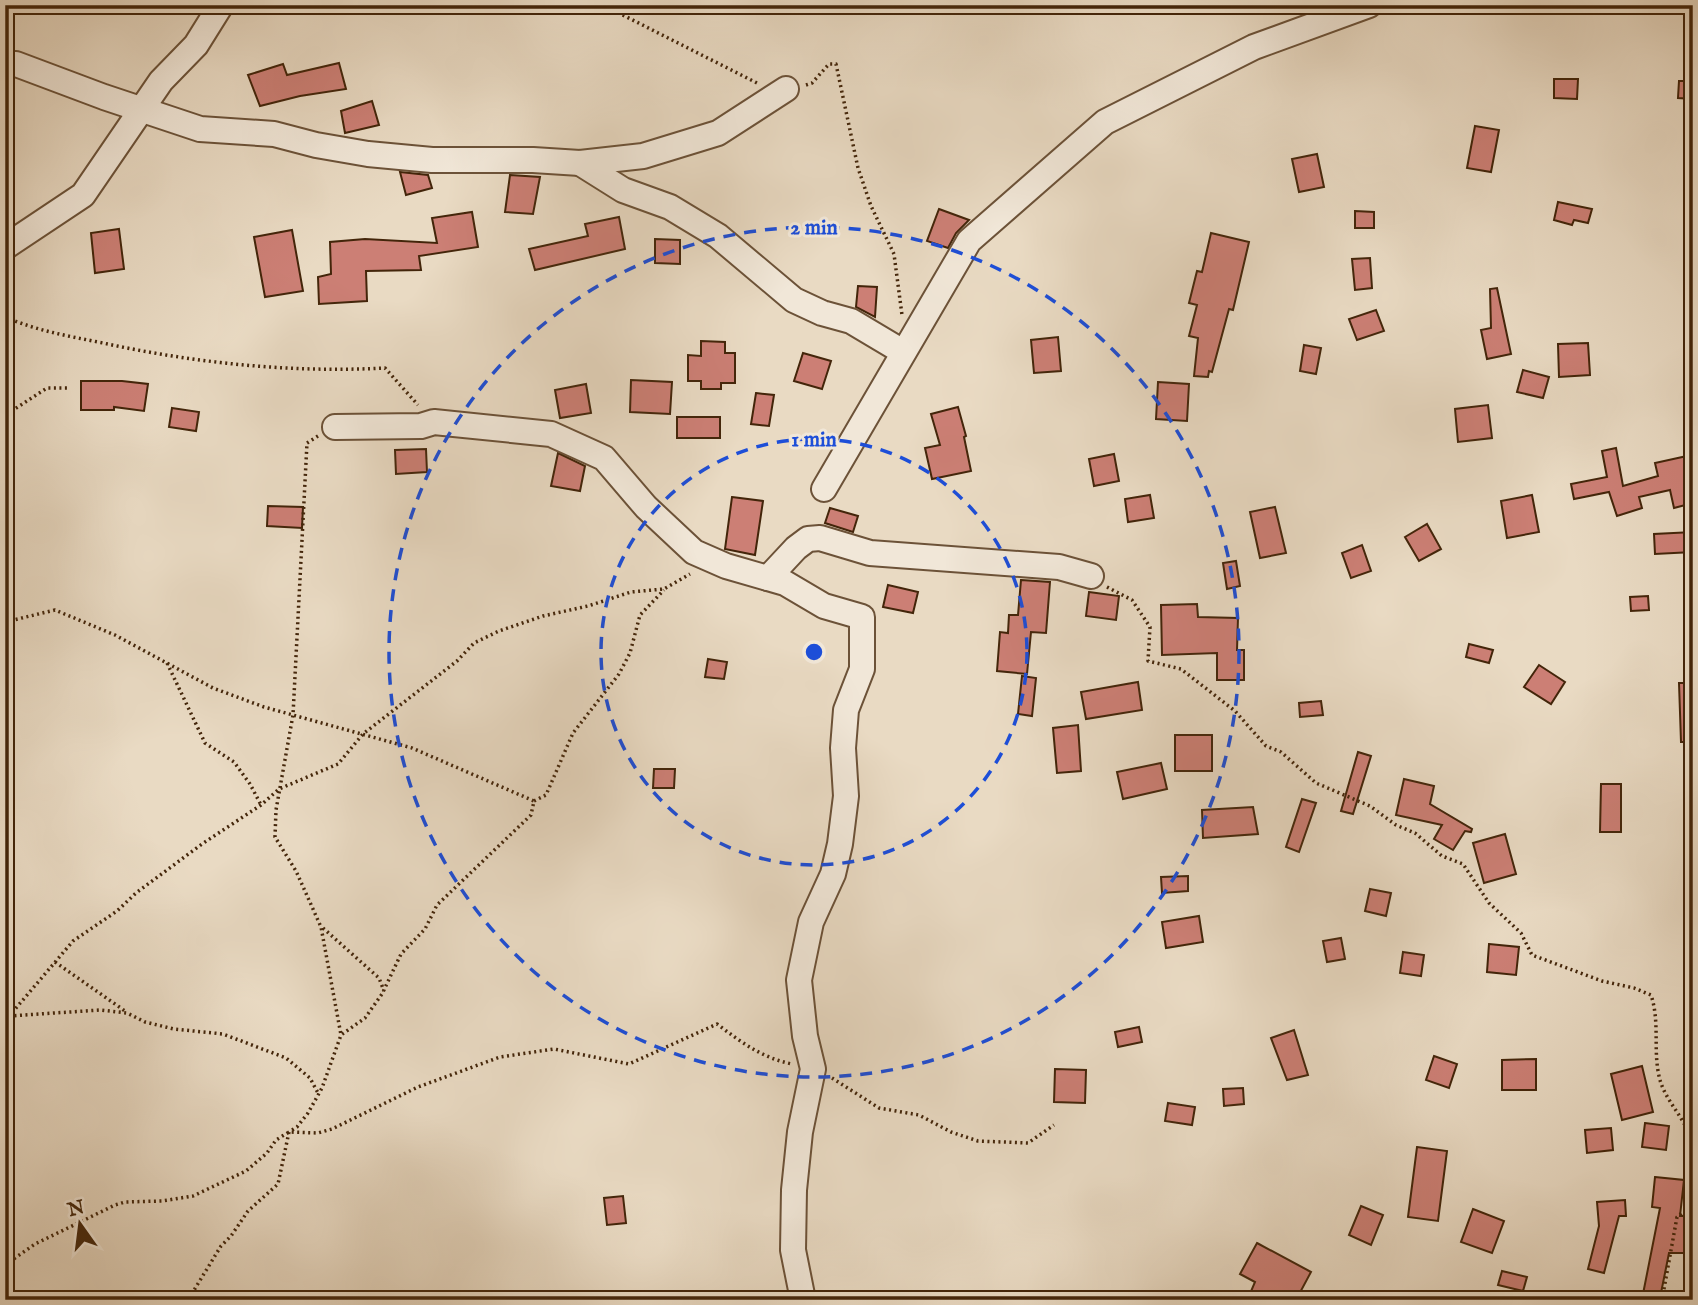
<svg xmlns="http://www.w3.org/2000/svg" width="1698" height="1305" font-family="'IM FELL English',serif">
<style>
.building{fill:#cc7f75;stroke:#43250a;stroke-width:2}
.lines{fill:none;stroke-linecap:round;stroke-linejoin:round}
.minor-casing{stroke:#6c5238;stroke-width:28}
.path{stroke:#43250a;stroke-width:3.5;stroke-dasharray:2 3.5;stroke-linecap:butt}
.minor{stroke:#f1e7d8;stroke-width:24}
.ring{fill:none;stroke:#1d4ed8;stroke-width:3.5;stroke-dasharray:12 9}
.centre{fill:#1d4ed8;stroke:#f1e7d8;stroke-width:3.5}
.ring-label{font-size:21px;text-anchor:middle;font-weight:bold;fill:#1d4ed8;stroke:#f1e7d8;stroke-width:6;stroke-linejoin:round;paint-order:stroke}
</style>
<rect width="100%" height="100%" fill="#e9dac3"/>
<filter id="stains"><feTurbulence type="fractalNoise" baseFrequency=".00286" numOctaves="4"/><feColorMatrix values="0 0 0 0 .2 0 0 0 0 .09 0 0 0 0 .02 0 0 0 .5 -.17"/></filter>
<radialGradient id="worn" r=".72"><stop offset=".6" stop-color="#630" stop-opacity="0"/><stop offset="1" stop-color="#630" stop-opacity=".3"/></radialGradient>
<!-- building -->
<g class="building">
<polygon points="339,63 346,89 300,96 260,106 248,75 283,64 287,75"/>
<polygon points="1554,79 1578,79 1577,99 1554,98"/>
<polygon points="1679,81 1693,81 1693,99 1678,98"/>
<polygon points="372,101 379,125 345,133 341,111"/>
<polygon points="1475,126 1499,130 1491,172 1467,168"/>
<polygon points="1317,154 1324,187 1299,192 1292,159"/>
<polygon points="400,172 428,175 432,188 406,195"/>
<polygon points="510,175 540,177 533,214 505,212"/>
<polygon points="1558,202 1592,209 1588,223 1574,220 1572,225 1554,220"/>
<polygon points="939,209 969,220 956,233 948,248 927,241"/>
<polygon points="1355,211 1374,212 1374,228 1355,228"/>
<polygon points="472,212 478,247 419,256 421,270 366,271 367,301 319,304 318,277 331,274 330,242 365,239 437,243 432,218"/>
<polygon points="619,217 625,249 535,270 529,249 588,236 585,224"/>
<polygon points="119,229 124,269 95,273 91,233"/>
<polygon points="292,230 303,291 265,297 254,237"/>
<polygon points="1211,233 1249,242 1233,310 1229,309 1212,372 1209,371 1208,377 1194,376 1198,338 1189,336 1197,305 1189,303 1197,271 1202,272"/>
<polygon points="655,239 680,240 680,264 655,263"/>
<polygon points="1370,258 1372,288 1355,290 1352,259"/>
<polygon points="858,286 877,287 875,317 856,307"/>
<polygon points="1497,288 1511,354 1487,359 1481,330 1491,328 1490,289"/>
<polygon points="1376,310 1384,331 1357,340 1349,319"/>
<polygon points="1058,337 1061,371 1034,373 1031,340"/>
<polygon points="701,341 725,342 725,353 735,353 735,383 721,383 721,389 701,389 701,381 688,381 688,355 701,356"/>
<polygon points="1588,343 1590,375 1559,377 1558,344"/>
<polygon points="1304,345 1321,348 1316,374 1300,371"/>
<polygon points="803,353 831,361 822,389 794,381"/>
<polygon points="1523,370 1549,377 1543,398 1517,392"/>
<polygon points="631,380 672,382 670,414 630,412"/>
<polygon points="81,381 122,381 148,384 144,411 114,407 114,410 81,410"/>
<polygon points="1158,382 1189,384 1187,421 1156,419"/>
<polygon points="586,384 591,413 560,418 555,390"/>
<polygon points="756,393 774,395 769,426 751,424"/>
<polygon points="1488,405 1492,438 1458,442 1455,409"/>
<polygon points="958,407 966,436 964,437 971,471 932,479 925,448 940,445 931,414"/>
<polygon points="172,408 199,412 196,431 169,427"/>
<rect x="677" y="417" width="43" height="21"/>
<polygon points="1616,448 1623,486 1658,476 1655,463 1687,456 1693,481 1693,484 1689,485 1693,503 1674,508 1670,490 1639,497 1642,508 1617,516 1609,492 1574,499 1571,484 1607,477 1602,451"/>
<polygon points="426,449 427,472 396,474 395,450"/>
<polygon points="558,453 585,466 580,491 551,486"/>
<polygon points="1114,454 1119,481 1094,486 1089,459"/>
<polygon points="1150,495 1154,518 1128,522 1125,499"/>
<polygon points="1532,495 1539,532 1507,538 1501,501"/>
<polygon points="732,497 763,501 755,555 725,549"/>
<polygon points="268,506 303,507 302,528 267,526"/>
<polygon points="1275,507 1286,553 1260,558 1250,512"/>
<polygon points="830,508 858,516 853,532 825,523"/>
<polygon points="1427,524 1441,549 1419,561 1405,537"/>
<polygon points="1693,532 1693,552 1655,554 1654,534"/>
<polygon points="1362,545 1371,571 1351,578 1342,553"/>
<polygon points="1236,561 1240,586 1227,589 1223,563"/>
<polygon points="1021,580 1050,582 1046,633 1031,632 1027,674 997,671 1000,632 1008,633 1009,615 1018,615"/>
<polygon points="888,585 918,592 913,613 883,607"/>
<polygon points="1089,592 1119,596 1116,620 1086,616"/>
<polygon points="1648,596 1649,610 1631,611 1630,597"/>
<polygon points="1197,604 1198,617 1238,618 1237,650 1244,650 1244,680 1217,680 1217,653 1162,655 1161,605"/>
<polygon points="1469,644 1493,650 1489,663 1466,657"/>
<polygon points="708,659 727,662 724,679 705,677"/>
<polygon points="1539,665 1565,682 1551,704 1524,687"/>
<polygon points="1022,676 1036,678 1032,716 1018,714"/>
<polygon points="1138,682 1142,710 1086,719 1081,692"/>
<polygon points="1679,683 1693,683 1693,742 1681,742"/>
<polygon points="1321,701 1323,715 1300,717 1299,703"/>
<polygon points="1078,725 1081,771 1057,773 1053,728"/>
<rect x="1175" y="735" width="37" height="36"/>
<polygon points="1358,752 1371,756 1353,814 1341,811"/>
<polygon points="1161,763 1167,789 1123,799 1117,772"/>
<polygon points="654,769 675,769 674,788 653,788"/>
<polygon points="1404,779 1434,786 1430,804 1472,829 1471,832 1465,831 1453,850 1434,839 1442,825 1396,815"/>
<polygon points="1601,784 1621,784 1621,832 1600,832"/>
<polygon points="1302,799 1316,803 1299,852 1286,847"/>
<polygon points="1253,807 1258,834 1203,838 1202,810"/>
<polygon points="1505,834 1516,874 1484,883 1473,843"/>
<polygon points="1188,876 1188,891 1162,893 1161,877"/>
<polygon points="1370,889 1391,893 1386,916 1365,911"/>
<polygon points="1199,916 1203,942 1166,948 1162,922"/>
<polygon points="1341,938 1345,959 1327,962 1323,941"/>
<polygon points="1489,944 1519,947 1516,975 1487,972"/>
<polygon points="1403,952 1424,955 1421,976 1400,973"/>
<polygon points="1139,1027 1142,1042 1118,1047 1115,1032"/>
<polygon points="1294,1030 1308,1075 1287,1080 1271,1038"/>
<polygon points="1434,1056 1457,1064 1449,1088 1426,1080"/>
<polygon points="1536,1059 1536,1090 1502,1090 1502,1060"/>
<polygon points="1642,1066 1653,1112 1622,1120 1611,1074"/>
<polygon points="1055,1069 1086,1070 1085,1103 1054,1102"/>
<polygon points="1243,1088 1244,1104 1224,1106 1223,1089"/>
<polygon points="1168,1103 1195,1107 1192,1125 1165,1121"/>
<polygon points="1645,1123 1669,1126 1666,1150 1642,1147"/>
<polygon points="1611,1128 1613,1150 1587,1153 1585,1130"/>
<polygon points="1417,1147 1447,1151 1438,1221 1408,1217"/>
<polygon points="1655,1177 1684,1180 1680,1216 1693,1216 1693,1253 1669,1253 1660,1298 1643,1294 1660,1208 1652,1207"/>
<polygon points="623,1196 626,1223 607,1225 604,1198"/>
<polygon points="1625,1200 1626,1216 1619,1216 1604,1273 1588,1269 1599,1226 1597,1202"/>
<polygon points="1361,1206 1383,1215 1371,1245 1349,1235"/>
<polygon points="1473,1209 1504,1221 1492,1253 1461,1242"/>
<polygon points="1257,1243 1311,1272 1296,1300 1256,1300 1249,1296 1255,1282 1240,1274"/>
<polygon points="1502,1271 1527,1277 1523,1291 1498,1285"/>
</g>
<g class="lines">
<defs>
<g id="minor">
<polyline points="5,65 16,64 104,97 200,129 274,134 316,145 368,154 432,160 533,160 580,163 643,156 718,133 786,89"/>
<polyline points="580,163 623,190 670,207 718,236 794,300 822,313 851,321 898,349"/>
<polyline points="5,247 83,195 161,81 196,45 221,5"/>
<polyline points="335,427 421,426 434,422 551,434 604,458 646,507 694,552 726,566 785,583 824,606 862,617 862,669 846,710 843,748 846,796 840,844 833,874 811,922 799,980 805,1036 813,1069 800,1132 794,1190 793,1250 803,1300"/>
<polyline points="824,489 969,241 1105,122 1254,47 1369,5"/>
<polyline points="768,578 796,548 808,539 820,538 870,553 1059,567 1091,576"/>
</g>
</defs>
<!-- minor casing -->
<use href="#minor" class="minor-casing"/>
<!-- path -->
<g class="path">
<polyline points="603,5 757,83"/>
<polyline points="806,85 812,83 829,64 836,64 858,168 871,206 894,254 902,315"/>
<path d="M5 317C38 331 68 336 103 343 195 363 291 373 385 368L418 405"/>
<polyline points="318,436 307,443 293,715 276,810 275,837 296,871 321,927 341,1035"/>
<path d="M1107 587 1132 600 1150 627 1148 661 1181 669 1235 711 1266 746 1281 752 1316 783 1370 806 1396 825 1415 833 1442 856 1463 864 1489 903 1521 933 1532 955 1602 981 1634 988 1651 995C1660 1022 1653 1049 1659 1076 1664 1099 1681 1113 1689 1134 1693 1143 1691 1156 1693 1166"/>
<polyline points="5,622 55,610 115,635 213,688 264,707 412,748 534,801 531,815 437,905 425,929 401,954 382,994 365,1018 341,1035 322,1088 308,1113 297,1127 289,1132 278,1184 248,1211 231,1236 221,1246 188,1300"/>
<polyline points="5,636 12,634 6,510 10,412 47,388 70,388"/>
<polyline points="167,663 205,743 234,762 250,784 261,805"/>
<polyline points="534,801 546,795 573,733 619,674 630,653 640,615 664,590"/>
<polyline points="323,928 379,978 384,991"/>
<polyline points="55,962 125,1011"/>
<polyline points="9,1016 100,1010 127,1013 145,1022 174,1029 223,1034 286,1058 310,1078 318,1093"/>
<polyline points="5,1021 73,941 117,911 136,893 202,844 261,805 279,789 338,764 363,734 457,661 474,643 499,631 543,616 588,606 631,592 664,589 690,574"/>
<polyline points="832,1078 879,1108 919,1115 951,1132 978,1141 1028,1143 1054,1125"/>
<path d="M5 1265 35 1244 115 1205 125 1202 162 1201 193 1196 246 1171 267 1153 276 1140 289 1132 318 1133 332 1129 418 1087 500 1057 554 1049 629 1064 717 1024C741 1042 762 1058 792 1064"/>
<polyline points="1662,1300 1677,1217 1693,1204"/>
</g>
<!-- minor -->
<use href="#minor" class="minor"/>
</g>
<!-- distance rings -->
<g class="ring">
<circle cx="814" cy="652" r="213"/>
<circle cx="814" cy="652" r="425"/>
</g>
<circle cx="814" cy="652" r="10" class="centre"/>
<g class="ring-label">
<text x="814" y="234">2 min</text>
<text x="814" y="446">1 min</text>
</g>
<!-- margin -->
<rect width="1698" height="1305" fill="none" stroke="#e9dac3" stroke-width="28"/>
<rect x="7" y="7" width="1684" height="1291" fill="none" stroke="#43250a" stroke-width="3.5"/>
<rect x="14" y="14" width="1670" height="1277" fill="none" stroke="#43250a" stroke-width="2"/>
<!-- north arrow -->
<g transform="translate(80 1224) rotate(346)" stroke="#f1e7d8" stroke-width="5" paint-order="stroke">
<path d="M0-5L12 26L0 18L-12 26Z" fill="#43250a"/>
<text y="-10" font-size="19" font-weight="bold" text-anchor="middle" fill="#43250a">N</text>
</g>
<rect width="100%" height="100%" filter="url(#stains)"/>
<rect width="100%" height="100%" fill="url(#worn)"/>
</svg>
